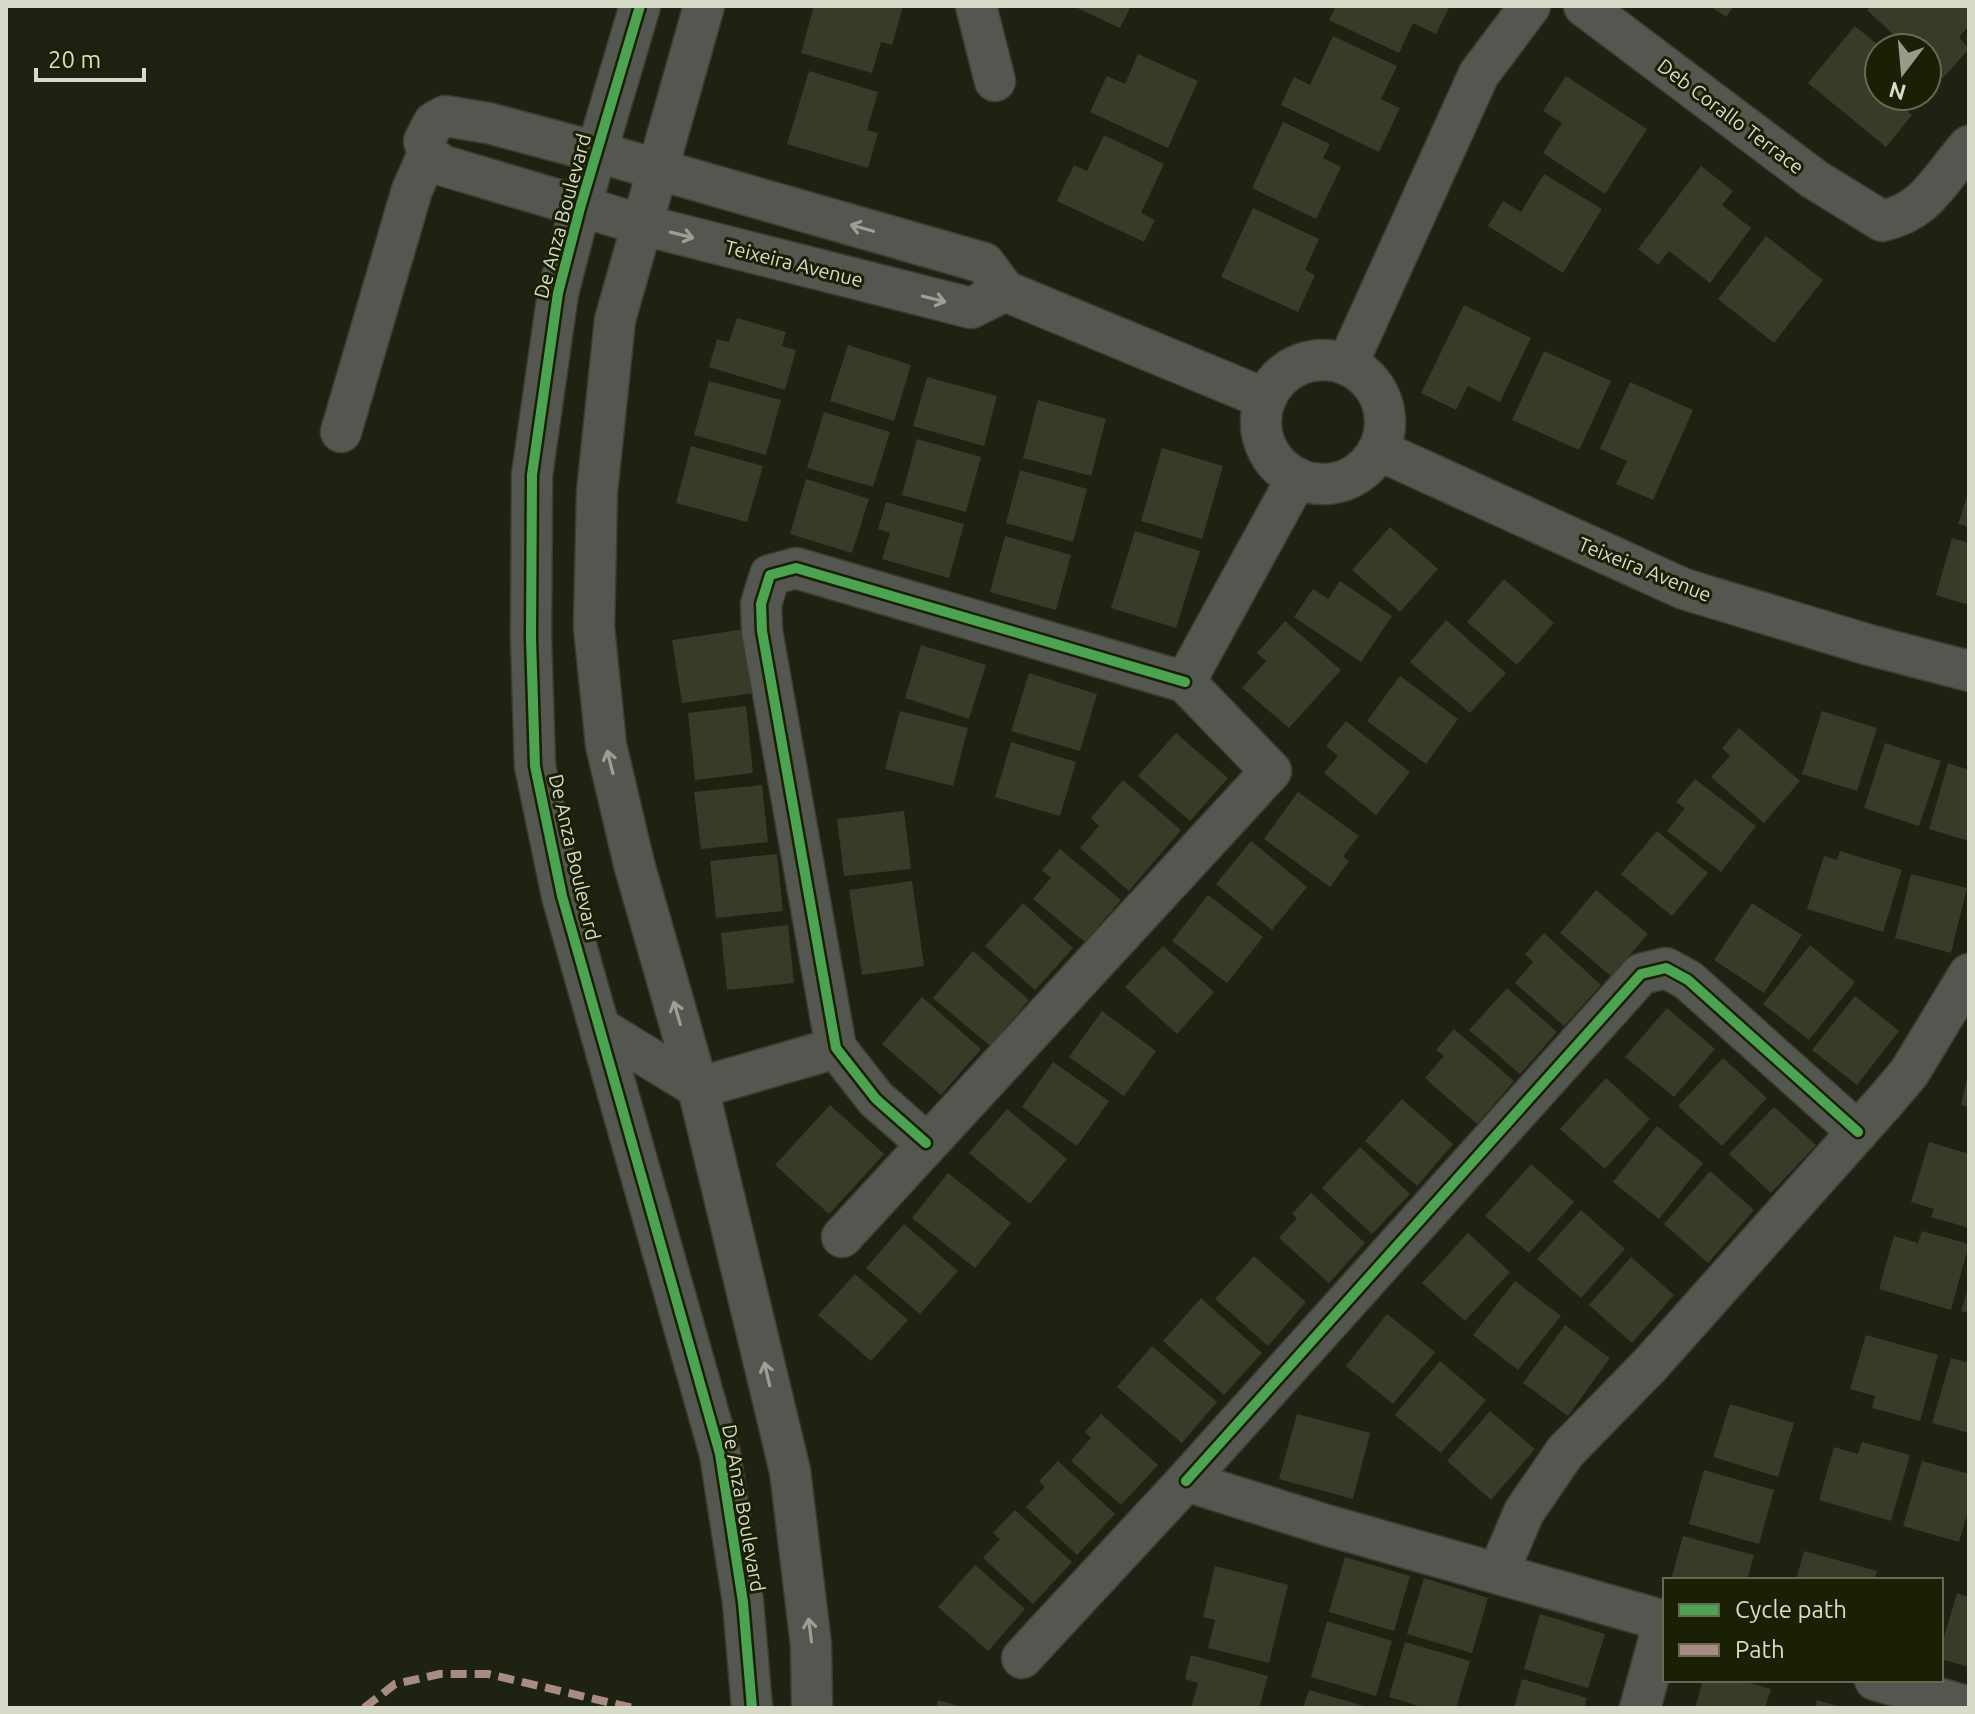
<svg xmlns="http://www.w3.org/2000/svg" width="1975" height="1714" font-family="Ubuntu,sans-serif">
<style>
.building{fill:#373b27}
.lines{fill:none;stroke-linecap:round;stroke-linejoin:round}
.minor-casing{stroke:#3b3e31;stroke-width:43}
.minor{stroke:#545650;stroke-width:40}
.quiet{stroke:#a88b81;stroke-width:8;stroke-dasharray:16 8;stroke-linecap:butt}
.cycleway-casing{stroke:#192003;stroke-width:15}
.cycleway{stroke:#4ca352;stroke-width:10}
.oneway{stroke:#9ca093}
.labels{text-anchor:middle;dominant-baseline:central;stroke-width:6;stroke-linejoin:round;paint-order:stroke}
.street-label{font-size:20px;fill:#d7dcca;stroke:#192003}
</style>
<rect width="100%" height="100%" fill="#1e2212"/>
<!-- building -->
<g class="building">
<polygon points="814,6 903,6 892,45 881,42 872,73 801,53"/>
<polygon points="1073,6 1131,6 1120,28"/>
<polygon points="1336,6 1450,6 1436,34 1413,23 1399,53 1329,20"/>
<polygon points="1710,6 1734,6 1726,17"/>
<polygon points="1871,6 1969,6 1969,26 1959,37 1969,49 1942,79 1927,65 1927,48 1908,48 1867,10"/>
<polygon points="1855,26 1879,46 1879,96 1898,96 1894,100 1912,115 1886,147 1808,83"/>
<polygon points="1333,36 1397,66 1381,99 1400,108 1379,152 1281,105 1294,77 1310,85"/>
<polygon points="1138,54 1198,81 1168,148 1090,112 1107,76 1125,84"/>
<polygon points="809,71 878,92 867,130 878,133 868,168 787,144"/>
<polygon points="1566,76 1647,129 1605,194 1543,153 1562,123 1543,111"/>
<polygon points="1283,122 1330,144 1323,158 1341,167 1316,219 1252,188"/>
<polygon points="1104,135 1164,164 1141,213 1155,220 1144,242 1057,201 1074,165 1087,171"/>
<polygon points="1701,166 1733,191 1722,205 1751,228 1710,283 1669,251 1658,265 1638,249"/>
<polygon points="1544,174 1602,209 1563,273 1488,226 1503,201 1521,212"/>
<polygon points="1253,208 1319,239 1305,270 1315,275 1298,312 1221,277"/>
<polygon points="1766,236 1823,280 1774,343 1718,299"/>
<polygon points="1464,305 1531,338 1500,402 1468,386 1456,410 1421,393"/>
<polygon points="737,318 786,332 782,346 796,350 785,390 709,367 717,339 729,342"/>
<polygon points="848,345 911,365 894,421 830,401"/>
<polygon points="1544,351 1611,381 1579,450 1512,420"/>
<polygon points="927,377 997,396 984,446 913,426"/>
<polygon points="709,381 781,400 766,455 694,435"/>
<polygon points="1630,382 1693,410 1653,500 1616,484 1627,461 1600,449"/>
<polygon points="1038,400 1106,419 1091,476 1023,458"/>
<polygon points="824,412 890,432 873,487 807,468"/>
<polygon points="917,439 981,457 966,512 902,495"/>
<polygon points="691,446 763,466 747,522 676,503"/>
<polygon points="1162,448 1223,466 1202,539 1141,521"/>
<polygon points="1020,470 1087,489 1073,542 1006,523"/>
<polygon points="806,479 869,499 852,553 790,534"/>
<polygon points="1969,490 1969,527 1958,524"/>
<polygon points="886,502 964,524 949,578 882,559 890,533 878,529"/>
<polygon points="1390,527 1438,569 1400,612 1352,570"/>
<polygon points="1135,531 1200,551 1176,628 1111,608"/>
<polygon points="1005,536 1071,555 1056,610 990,592"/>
<polygon points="1952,538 1969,543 1969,605 1936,595"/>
<polygon points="1504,579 1554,623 1517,665 1467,622"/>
<polygon points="1340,581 1392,616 1361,662 1294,617 1313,589 1328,599"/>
<polygon points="1446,620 1506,673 1470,713 1410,662"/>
<polygon points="1285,621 1341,670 1289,728 1242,688 1266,661 1257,653"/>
<polygon points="745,629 755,693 682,703 672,640"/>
<polygon points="921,645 986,665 969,719 905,698"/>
<polygon points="1029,673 1097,694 1080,751 1011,731"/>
<polygon points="1400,676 1458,719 1426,764 1367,721"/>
<polygon points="746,706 753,773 695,780 688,713"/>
<polygon points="900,711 968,728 953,786 885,769"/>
<polygon points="1822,711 1877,728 1857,791 1802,774"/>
<polygon points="1346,721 1410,772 1376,815 1324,773 1338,756 1326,746"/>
<polygon points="1739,728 1800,781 1764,823 1711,777 1730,756 1722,748"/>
<polygon points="1176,733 1228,778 1190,821 1138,776"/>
<polygon points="1011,742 1076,762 1060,816 995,797"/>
<polygon points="1885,743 1941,761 1919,826 1864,808"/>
<polygon points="1948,763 1969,770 1969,841 1929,829"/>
<polygon points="1695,779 1756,826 1721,872 1667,831 1685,808 1676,802"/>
<polygon points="1123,780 1181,830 1129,891 1080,848 1099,826 1091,818"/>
<polygon points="762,785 768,842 701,849 694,792"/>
<polygon points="1298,792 1359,836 1343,856 1349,861 1330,887 1264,839"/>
<polygon points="904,811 911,869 844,876 837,819"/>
<polygon points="1657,831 1708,873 1672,916 1621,874"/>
<polygon points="1251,841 1307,887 1272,930 1216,884"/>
<polygon points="1060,849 1121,900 1085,942 1033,899 1051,878 1042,870"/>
<polygon points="1840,851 1902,870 1883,932 1807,909 1824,856 1837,860"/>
<polygon points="777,854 783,911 716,918 710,861"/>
<polygon points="1911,874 1967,888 1951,953 1895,938"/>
<polygon points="912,881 924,966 862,975 849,890"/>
<polygon points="1596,890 1648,934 1611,976 1560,933"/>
<polygon points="1208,895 1263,937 1227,983 1172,941"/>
<polygon points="1023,903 1073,948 1035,990 985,946"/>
<polygon points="1752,903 1802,935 1764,993 1714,960"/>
<polygon points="788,925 794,983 727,990 721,933"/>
<polygon points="1544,933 1601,985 1564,1026 1515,983 1533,962 1525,954"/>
<polygon points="1810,945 1855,982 1809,1040 1763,1004"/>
<polygon points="1163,946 1214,992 1177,1034 1125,987"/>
<polygon points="973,951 1029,1000 990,1046 933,998"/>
<polygon points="1507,988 1557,1032 1520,1074 1469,1030"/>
<polygon points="1855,996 1899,1031 1857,1085 1812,1050"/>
<polygon points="922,997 981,1049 941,1095 882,1044"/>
<polygon points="1667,1008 1715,1049 1674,1097 1625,1057"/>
<polygon points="1102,1011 1156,1051 1124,1096 1069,1057"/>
<polygon points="1454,1029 1514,1081 1477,1124 1425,1078 1444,1056 1436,1050"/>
<polygon points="1723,1058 1767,1098 1722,1146 1678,1106"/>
<polygon points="1053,1062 1109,1101 1077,1146 1022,1107"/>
<polygon points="1968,1075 1969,1075 1969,1107 1961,1105"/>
<polygon points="1606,1078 1650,1119 1605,1169 1560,1129"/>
<polygon points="1402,1099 1453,1144 1417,1186 1365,1141"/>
<polygon points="830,1105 884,1154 829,1214 775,1165"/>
<polygon points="1774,1107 1816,1145 1771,1193 1729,1154"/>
<polygon points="1007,1109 1067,1159 1030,1204 969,1153"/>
<polygon points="1657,1126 1703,1163 1659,1219 1613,1182"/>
<polygon points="1929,1142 1969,1154 1969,1228 1931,1217 1934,1209 1911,1202"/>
<polygon points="1360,1147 1410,1194 1372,1234 1322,1188"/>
<polygon points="1531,1164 1574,1202 1529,1253 1485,1216"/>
<polygon points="1710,1171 1754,1210 1708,1263 1664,1224"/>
<polygon points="948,1173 1011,1223 975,1268 912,1218"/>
<polygon points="1311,1193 1365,1243 1329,1283 1279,1238 1297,1218 1292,1214"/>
<polygon points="1581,1210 1625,1249 1581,1298 1537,1259"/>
<polygon points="904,1224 958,1271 920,1314 866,1268"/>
<polygon points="1922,1231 1969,1244 1951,1310 1879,1289 1894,1236 1918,1243"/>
<polygon points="1468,1233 1510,1272 1465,1321 1422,1283"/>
<polygon points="1254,1256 1306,1302 1268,1346 1215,1299"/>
<polygon points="1631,1257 1674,1295 1632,1343 1589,1305"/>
<polygon points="855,1274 908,1320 871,1361 818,1315"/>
<polygon points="1515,1281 1561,1316 1518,1370 1473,1335"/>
<polygon points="1969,1286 1969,1313 1961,1311"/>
<polygon points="1201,1298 1262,1353 1224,1395 1163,1341"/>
<polygon points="1387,1314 1435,1352 1393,1404 1346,1366"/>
<polygon points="1565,1325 1610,1358 1568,1416 1523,1383"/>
<polygon points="1866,1335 1938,1355 1920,1421 1872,1408 1875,1396 1850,1389"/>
<polygon points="1152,1346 1217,1402 1182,1443 1117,1387"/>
<polygon points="1951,1358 1969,1363 1969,1433 1932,1423"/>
<polygon points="1440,1361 1486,1400 1441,1453 1395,1415"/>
<polygon points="1730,1404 1794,1423 1778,1477 1713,1457"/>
<polygon points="1490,1411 1535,1449 1491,1500 1447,1461"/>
<polygon points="1101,1414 1158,1465 1121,1505 1071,1461 1091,1438 1085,1432"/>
<polygon points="1297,1414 1370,1433 1353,1499 1279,1479"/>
<polygon points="1862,1442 1910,1455 1891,1521 1819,1500 1834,1447 1858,1454"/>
<polygon points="1058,1461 1115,1514 1077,1555 1026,1507 1045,1487 1039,1481"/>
<polygon points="1922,1461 1969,1474 1969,1508 1959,1542 1903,1526"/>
<polygon points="1704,1470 1774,1490 1759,1544 1689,1524"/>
<polygon points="1015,1510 1072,1562 1033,1604 983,1558 1000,1539 993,1533"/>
<polygon points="1683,1536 1754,1555 1747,1580 1671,1580"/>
<polygon points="1804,1551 1877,1571 1874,1580 1796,1580"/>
<polygon points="1345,1557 1410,1576 1394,1631 1329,1612"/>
<polygon points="975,1565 1025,1609 988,1651 938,1607"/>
<polygon points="1215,1566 1288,1585 1269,1663 1208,1648 1215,1620 1203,1617"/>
<polygon points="1424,1578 1488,1598 1472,1653 1407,1634"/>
<polygon points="1957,1593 1969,1597 1969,1667 1941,1659 1941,1647"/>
<polygon points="1540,1614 1605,1634 1588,1688 1524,1669"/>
<polygon points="1327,1621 1392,1641 1376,1696 1311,1677"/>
<polygon points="1405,1642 1470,1661 1456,1708 1425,1708 1389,1697"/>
<polygon points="1191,1655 1268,1676 1259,1708 1191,1708 1198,1683 1185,1679"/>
<polygon points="1522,1679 1587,1698 1584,1708 1514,1708"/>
<polygon points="1703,1680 1740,1680 1771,1689 1765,1708 1695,1708"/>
<polygon points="1309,1690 1367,1707 1367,1708 1303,1708"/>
<polygon points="938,1700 962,1707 962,1708 936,1708"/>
<polygon points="1817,1700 1841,1707 1841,1708 1815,1708"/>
</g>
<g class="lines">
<defs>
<g id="minor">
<polyline points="640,6 580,208 558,293 532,475 531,638 535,766 562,896 720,1454 743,1602 752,1708"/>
<polyline points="704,6 615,320 597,492 594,627 606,745 634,864 698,1088 790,1471 811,1645 812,1708"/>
<polyline points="976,6 995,81"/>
<path d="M1584 6 1814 179 1882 221C1928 211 1939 179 1969 146"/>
<polyline points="1005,291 971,308 643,225 441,165 428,154 424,141 434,122 445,116 488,123 597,152 984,263 1005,291 1266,399"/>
<circle cx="1323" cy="422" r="62"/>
<polyline points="1347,365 1479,74 1530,6"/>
<polyline points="341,432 412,190 428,154"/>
<polyline points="1378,450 1684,589 1869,645 1969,671"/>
<polyline points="600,1028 698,1088 836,1048"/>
<polyline points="926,1143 876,1099 836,1048 762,631 761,604 770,575 796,568 1185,682"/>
<polyline points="842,1237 1271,771 1185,682 1297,478"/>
<polyline points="1186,1481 1641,974 1666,968 1688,980 1858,1132"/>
<polyline points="1498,1573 1524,1512 1565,1452 1650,1365 1886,1100 1909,1073 1969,974"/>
<polyline points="1022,1658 1186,1481 1326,1525 1665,1621"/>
<polyline points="1875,1680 1969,1707"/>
<polyline points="1640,1708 1664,1621"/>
</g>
</defs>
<!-- minor casing -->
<use href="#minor" class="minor-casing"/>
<!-- minor -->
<use href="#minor" class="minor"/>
<!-- quiet -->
<polyline class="quiet" points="364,1708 395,1684 440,1674 488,1674 633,1708"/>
<defs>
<g id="cycleway">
<polyline points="640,6 580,208 558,293 532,475 531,638 535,766 562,896 720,1454 743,1602 752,1708"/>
<polyline points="926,1143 876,1099 836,1048 762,631 761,604 770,575 796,568 1185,682"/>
<polyline points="1186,1481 1641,974 1666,968 1688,980 1858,1132"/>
</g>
</defs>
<!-- cycleway casing -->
<use href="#cycleway" class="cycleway-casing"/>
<!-- cycleway -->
<use href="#cycleway" class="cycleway"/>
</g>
<!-- one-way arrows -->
<defs><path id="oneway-shaft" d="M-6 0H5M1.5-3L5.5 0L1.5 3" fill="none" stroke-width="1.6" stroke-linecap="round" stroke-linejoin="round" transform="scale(2)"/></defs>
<g class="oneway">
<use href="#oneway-shaft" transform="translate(862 228) rotate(-164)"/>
<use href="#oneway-shaft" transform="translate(682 235) rotate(14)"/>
<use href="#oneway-shaft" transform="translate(934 299) rotate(14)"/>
<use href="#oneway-shaft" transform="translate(610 762) rotate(-104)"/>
<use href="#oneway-shaft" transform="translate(677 1013) rotate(-106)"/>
<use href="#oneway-shaft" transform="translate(767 1374) rotate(-103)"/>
<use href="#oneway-shaft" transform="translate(810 1630) rotate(-97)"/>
</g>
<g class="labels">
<!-- street labels -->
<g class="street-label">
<text transform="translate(1731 116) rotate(37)">Deb Corallo Terrace</text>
<text transform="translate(562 216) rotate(-75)">De Anza Boulevard</text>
<text transform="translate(794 263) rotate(14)">Teixeira Avenue</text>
<text transform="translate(1645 569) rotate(22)">Teixeira Avenue</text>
<text transform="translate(575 857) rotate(77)">De Anza Boulevard</text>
<text transform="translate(744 1508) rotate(80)">De Anza Boulevard</text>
</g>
</g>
<!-- border -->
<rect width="1975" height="1714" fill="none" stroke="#d7dcca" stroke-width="16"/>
<!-- legend -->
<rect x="1663" y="1578" width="280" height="104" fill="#192003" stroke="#656b53" stroke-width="2"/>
<rect x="1679" y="1604" width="40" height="12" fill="#4ca352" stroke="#656b53" stroke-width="2"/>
<text x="1735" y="1618" font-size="24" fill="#d7dcca">Cycle path</text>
<rect x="1679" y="1644" width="40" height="12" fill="#a88b81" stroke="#656b53" stroke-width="2"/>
<text x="1735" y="1658" font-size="24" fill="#d7dcca">Path</text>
<!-- north arrow -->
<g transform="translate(1903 72) rotate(196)"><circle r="38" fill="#192003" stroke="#656b53" stroke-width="2"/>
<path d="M0-6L14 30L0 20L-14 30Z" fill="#969b8a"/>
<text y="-12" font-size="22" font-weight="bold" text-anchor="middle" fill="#d7dcca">N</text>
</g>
<!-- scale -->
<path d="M36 68v12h108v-12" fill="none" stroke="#d7dcca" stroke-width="4"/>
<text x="48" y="68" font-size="24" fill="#d7dcca" stroke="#192003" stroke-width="6" paint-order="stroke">20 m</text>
</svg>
